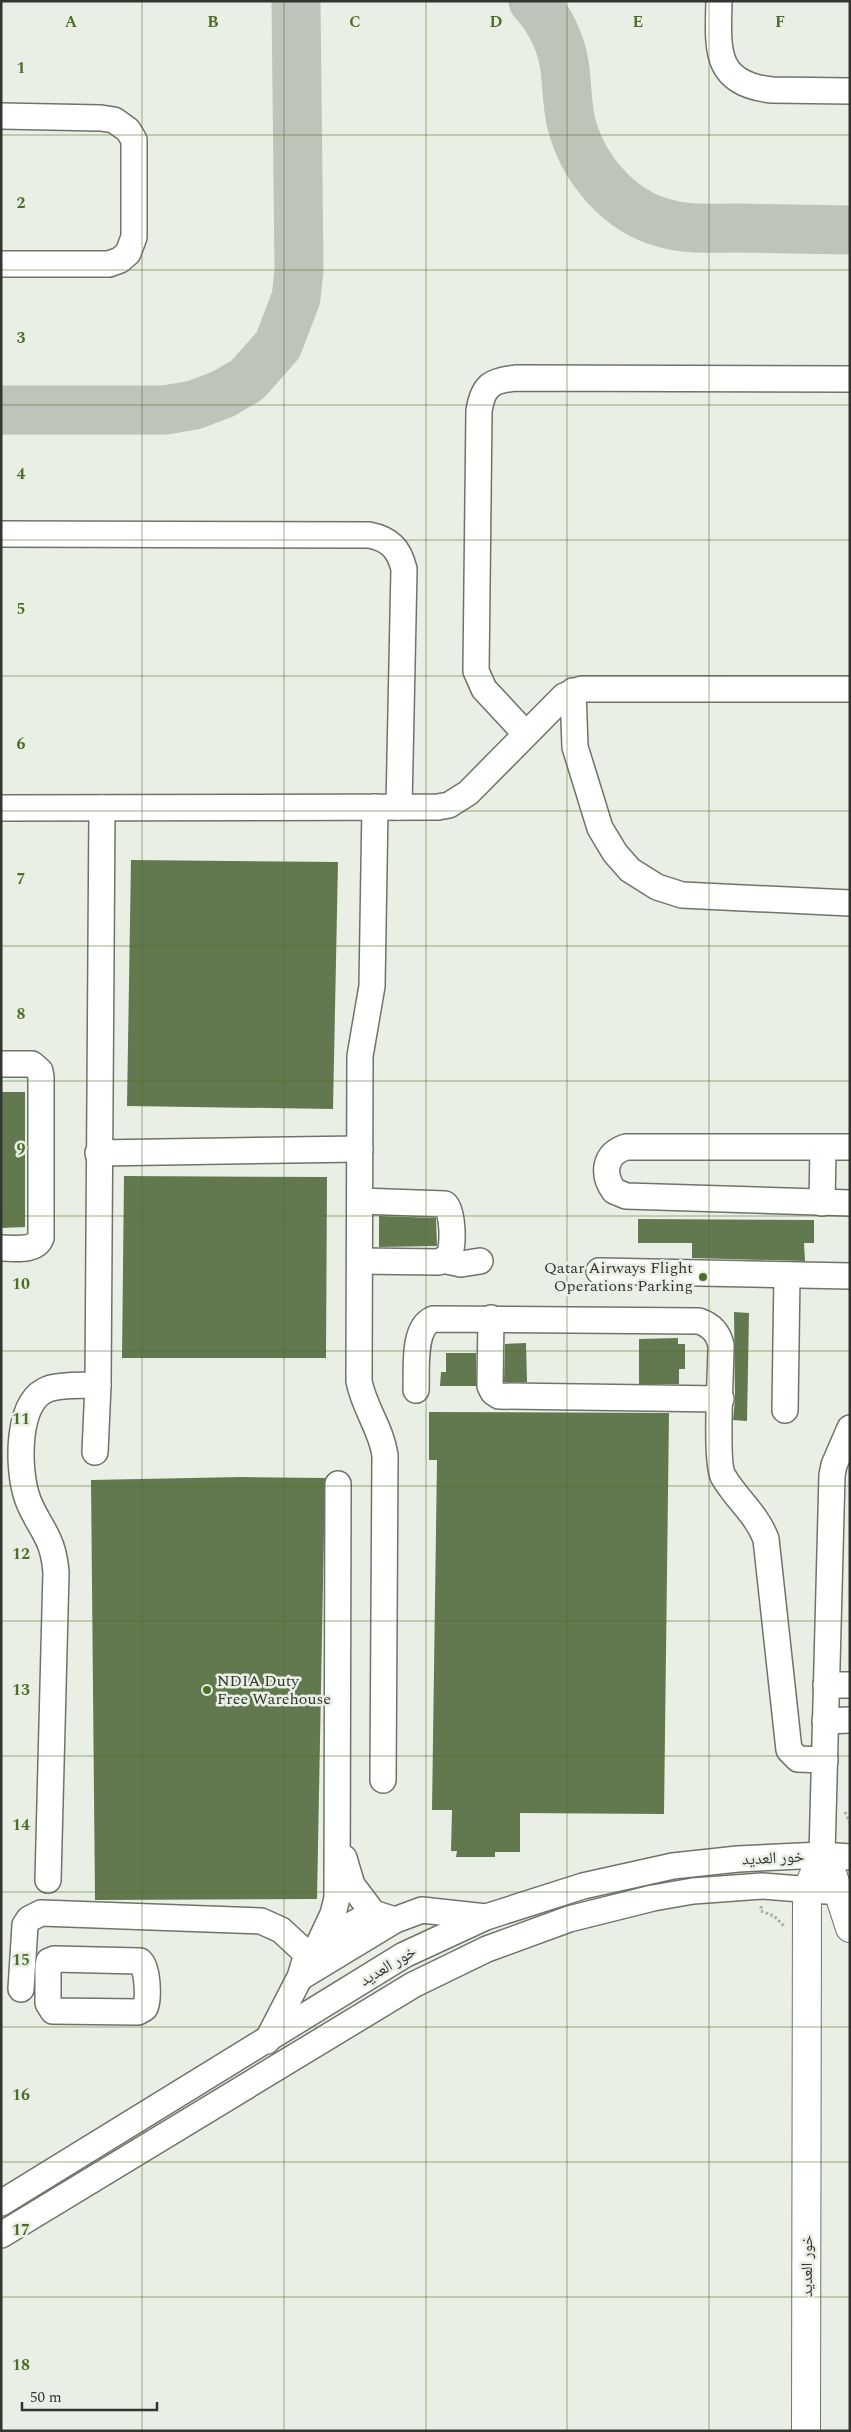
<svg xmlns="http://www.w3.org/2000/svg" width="851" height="2432" font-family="Spectral,'Noto Naskh Arabic',serif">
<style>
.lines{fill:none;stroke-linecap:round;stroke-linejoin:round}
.taxiway{stroke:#bfc4bb;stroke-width:49}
.building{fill:#62794f}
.minor-casing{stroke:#6f746b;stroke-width:28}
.major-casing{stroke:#6f746b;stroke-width:30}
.path{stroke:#a8ada4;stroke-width:3;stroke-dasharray:2.5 2.5;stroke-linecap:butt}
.minor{stroke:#fff;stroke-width:25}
.major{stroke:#fff;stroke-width:28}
.grid{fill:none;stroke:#4c6f27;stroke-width:1;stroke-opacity:0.55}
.poi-dot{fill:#4c6f27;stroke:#e9efe4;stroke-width:2}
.labels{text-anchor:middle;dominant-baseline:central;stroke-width:5;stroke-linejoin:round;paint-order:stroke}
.poi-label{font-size:16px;fill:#333531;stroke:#e9efe4;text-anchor:end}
.street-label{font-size:16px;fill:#333531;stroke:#e9efe4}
.grid-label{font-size:16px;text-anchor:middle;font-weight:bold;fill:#4c6f27;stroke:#e9efe4;stroke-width:5;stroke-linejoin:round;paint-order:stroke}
</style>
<rect width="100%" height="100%" fill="#e9efe4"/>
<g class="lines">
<!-- taxiway -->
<g class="taxiway">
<path d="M533 1C550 19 562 44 565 69 567 86 567 104 571 122 582 167 618 211 664 223 687 230 712 228 736 228 774 229 812 229 850 230"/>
<polyline points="1,410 165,410 194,405 223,394 247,380 278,345 296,298 299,270 296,1"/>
</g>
</g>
<!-- building -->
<g class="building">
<polygon points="131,860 338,862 333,1109 127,1106"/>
<polygon points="1,1092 25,1092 25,1227 1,1228"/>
<polygon points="124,1176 327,1177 326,1358 122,1358"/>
<polygon points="379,1216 436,1218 437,1246 379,1247"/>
<polygon points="638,1219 814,1220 814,1243 804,1243 805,1261 692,1258 692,1243 638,1243"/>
<polygon points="734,1312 749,1313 747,1421 733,1420 735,1399"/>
<polygon points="678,1338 678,1344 685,1344 685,1369 679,1369 679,1384 639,1384 639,1339"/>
<polygon points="526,1343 527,1382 504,1382 505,1344"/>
<polygon points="446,1353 476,1353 476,1386 440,1386 441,1372 446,1372"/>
<polygon points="429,1412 669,1413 664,1814 520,1813 520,1852 495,1852 495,1857 456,1857 457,1851 451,1851 452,1810 432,1810 437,1460 429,1460"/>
<polygon points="241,1477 325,1478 317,1899 95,1900 91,1480"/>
</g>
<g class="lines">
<defs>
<g id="minor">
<path d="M719 1C718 48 713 84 772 90L850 91"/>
<polyline points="1,116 101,118 114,120 128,130 134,140 134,237 128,253 120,260 109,264 1,264"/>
<path d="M1 534 369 535C390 539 399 549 404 569L399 807"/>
<polyline points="573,691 575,747 600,828 615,853 630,870 657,887 682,895 850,903"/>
<path d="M525 733 484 689 476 671 479 411C483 385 492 380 517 378L850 379"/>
<path d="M375 807 372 986 360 1056 359 1381C364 1408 381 1428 385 1455L383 1780"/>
<polyline points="1,808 438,807 449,805 468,793 564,696 582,689 850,689"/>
<path d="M1 1064H32L40 1071 41 1077V1238C35 1252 14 1248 1 1248"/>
<path d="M850 1147H626C604 1154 602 1174 614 1191L626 1196 850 1203"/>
<polyline points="98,1153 360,1149"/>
<path d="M360 1201 445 1204C453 1211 454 1246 449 1255 446 1258 443 1260 439 1262L360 1261"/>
<polyline points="822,1203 823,1148"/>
<polyline points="443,1260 461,1264 480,1261"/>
<polyline points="599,1271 850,1276"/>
<polyline points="491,1318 490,1386 493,1392 499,1396 721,1399"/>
<path d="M416 1390C417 1370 412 1328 433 1319L699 1321C711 1325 718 1332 721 1345 721 1369 715 1461 723 1476 736 1499 756 1513 766 1539L789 1750 798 1759 825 1760"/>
<polyline points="785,1410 787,1275"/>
<polyline points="95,1452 98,1385"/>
<polyline points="826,1685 850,1685"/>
<polyline points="825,1721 850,1720"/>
<polyline points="822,1855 832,1475 834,1465 850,1428"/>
<polyline points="344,1858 352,1885 373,1913"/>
<path d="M48 1880 56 1572C55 1560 53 1549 48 1539 41 1524 30 1510 26 1494 18 1467 16 1401 48 1389 63 1384 82 1386 98 1385L102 808"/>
<polyline points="318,1946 333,1914 337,1898 338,1484"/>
<path d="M54 1959 140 1961C148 1968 149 1999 145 2008L138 2012 53 2011 48 2003V1966L49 1961Z"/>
<polyline points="301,1977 395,1920"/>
<polyline points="21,1989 25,1925 29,1919 41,1913 261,1921 281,1930 307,1954"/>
<polyline points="267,2041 300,1977 307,1954 338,1932 373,1913 395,1920 422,1910 486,1917"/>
<polyline points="1,2203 404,1955 486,1917 583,1886 673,1866 738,1859 822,1855 850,1857"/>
<polyline points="1,2235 413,1985 487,1949 569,1919 653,1898 693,1891 762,1886 826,1891"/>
</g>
<g id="major">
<polyline points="822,1855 832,1873 850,1928"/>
<polyline points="806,2431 807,1891 822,1855"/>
</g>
</defs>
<!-- minor casing -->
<use href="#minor" class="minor-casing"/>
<!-- major casing -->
<use href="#major" class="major-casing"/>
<!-- path -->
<g class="path">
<polyline points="845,1812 850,1823"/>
<polyline points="761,1906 761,1911 774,1916 784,1926"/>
</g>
<!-- minor -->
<use href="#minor" class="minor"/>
<!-- major -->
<use href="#major" class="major"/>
</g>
<!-- grid -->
<path class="grid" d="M142 1V2431M284 1V2431M426 1V2431M567 1V2431M709 1V2431M1 135H850M1 270H850M1 405H850M1 540H850M1 676H850M1 811H850M1 946H850M1 1081H850M1 1216H850M1 1351H850M1 1486H850M1 1621H850M1 1756H850M1 1892H850M1 2027H850M1 2162H850M1 2297H850"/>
<!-- markers -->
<g class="poi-dot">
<circle cx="703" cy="1277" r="5"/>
<circle cx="207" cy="1690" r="5"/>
</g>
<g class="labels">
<!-- poi labels -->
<g class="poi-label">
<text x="693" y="1268">Qatar Airways Flight<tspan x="693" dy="18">Operations Parking</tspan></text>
<text x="217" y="1681" text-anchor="start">NDIA Duty<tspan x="217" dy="18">Free Warehouse</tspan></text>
</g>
<!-- street labels -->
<g class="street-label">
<text transform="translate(773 1858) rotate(-3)">خور العديد</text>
<text transform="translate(388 1966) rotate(-31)">خور العديد</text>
<text transform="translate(807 2266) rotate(-90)">خور العديد</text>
</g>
</g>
<g class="grid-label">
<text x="71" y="27">A</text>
<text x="213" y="27">B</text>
<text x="355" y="27">C</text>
<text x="496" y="27">D</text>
<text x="638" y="27">E</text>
<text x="780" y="27">F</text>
<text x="21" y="73">1</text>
<text x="21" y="208">2</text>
<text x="21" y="343">3</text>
<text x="21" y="479">4</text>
<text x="21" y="614">5</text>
<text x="21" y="749">6</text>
<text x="21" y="884">7</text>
<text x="21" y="1019">8</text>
<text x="21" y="1154">9</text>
<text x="21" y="1289">10</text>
<text x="21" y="1424">11</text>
<text x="21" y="1559">12</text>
<text x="21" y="1695">13</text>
<text x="21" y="1830">14</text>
<text x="21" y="1965">15</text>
<text x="21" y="2100">16</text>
<text x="21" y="2235">17</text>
<text x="21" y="2370">18</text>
</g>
<!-- border -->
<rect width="851" height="2432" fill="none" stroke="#333531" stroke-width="5"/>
<!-- scale -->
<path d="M22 2402v8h135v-8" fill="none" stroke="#333531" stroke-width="2.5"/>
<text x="30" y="2402" font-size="15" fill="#333531" stroke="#e9efe4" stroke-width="4" paint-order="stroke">50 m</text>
</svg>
